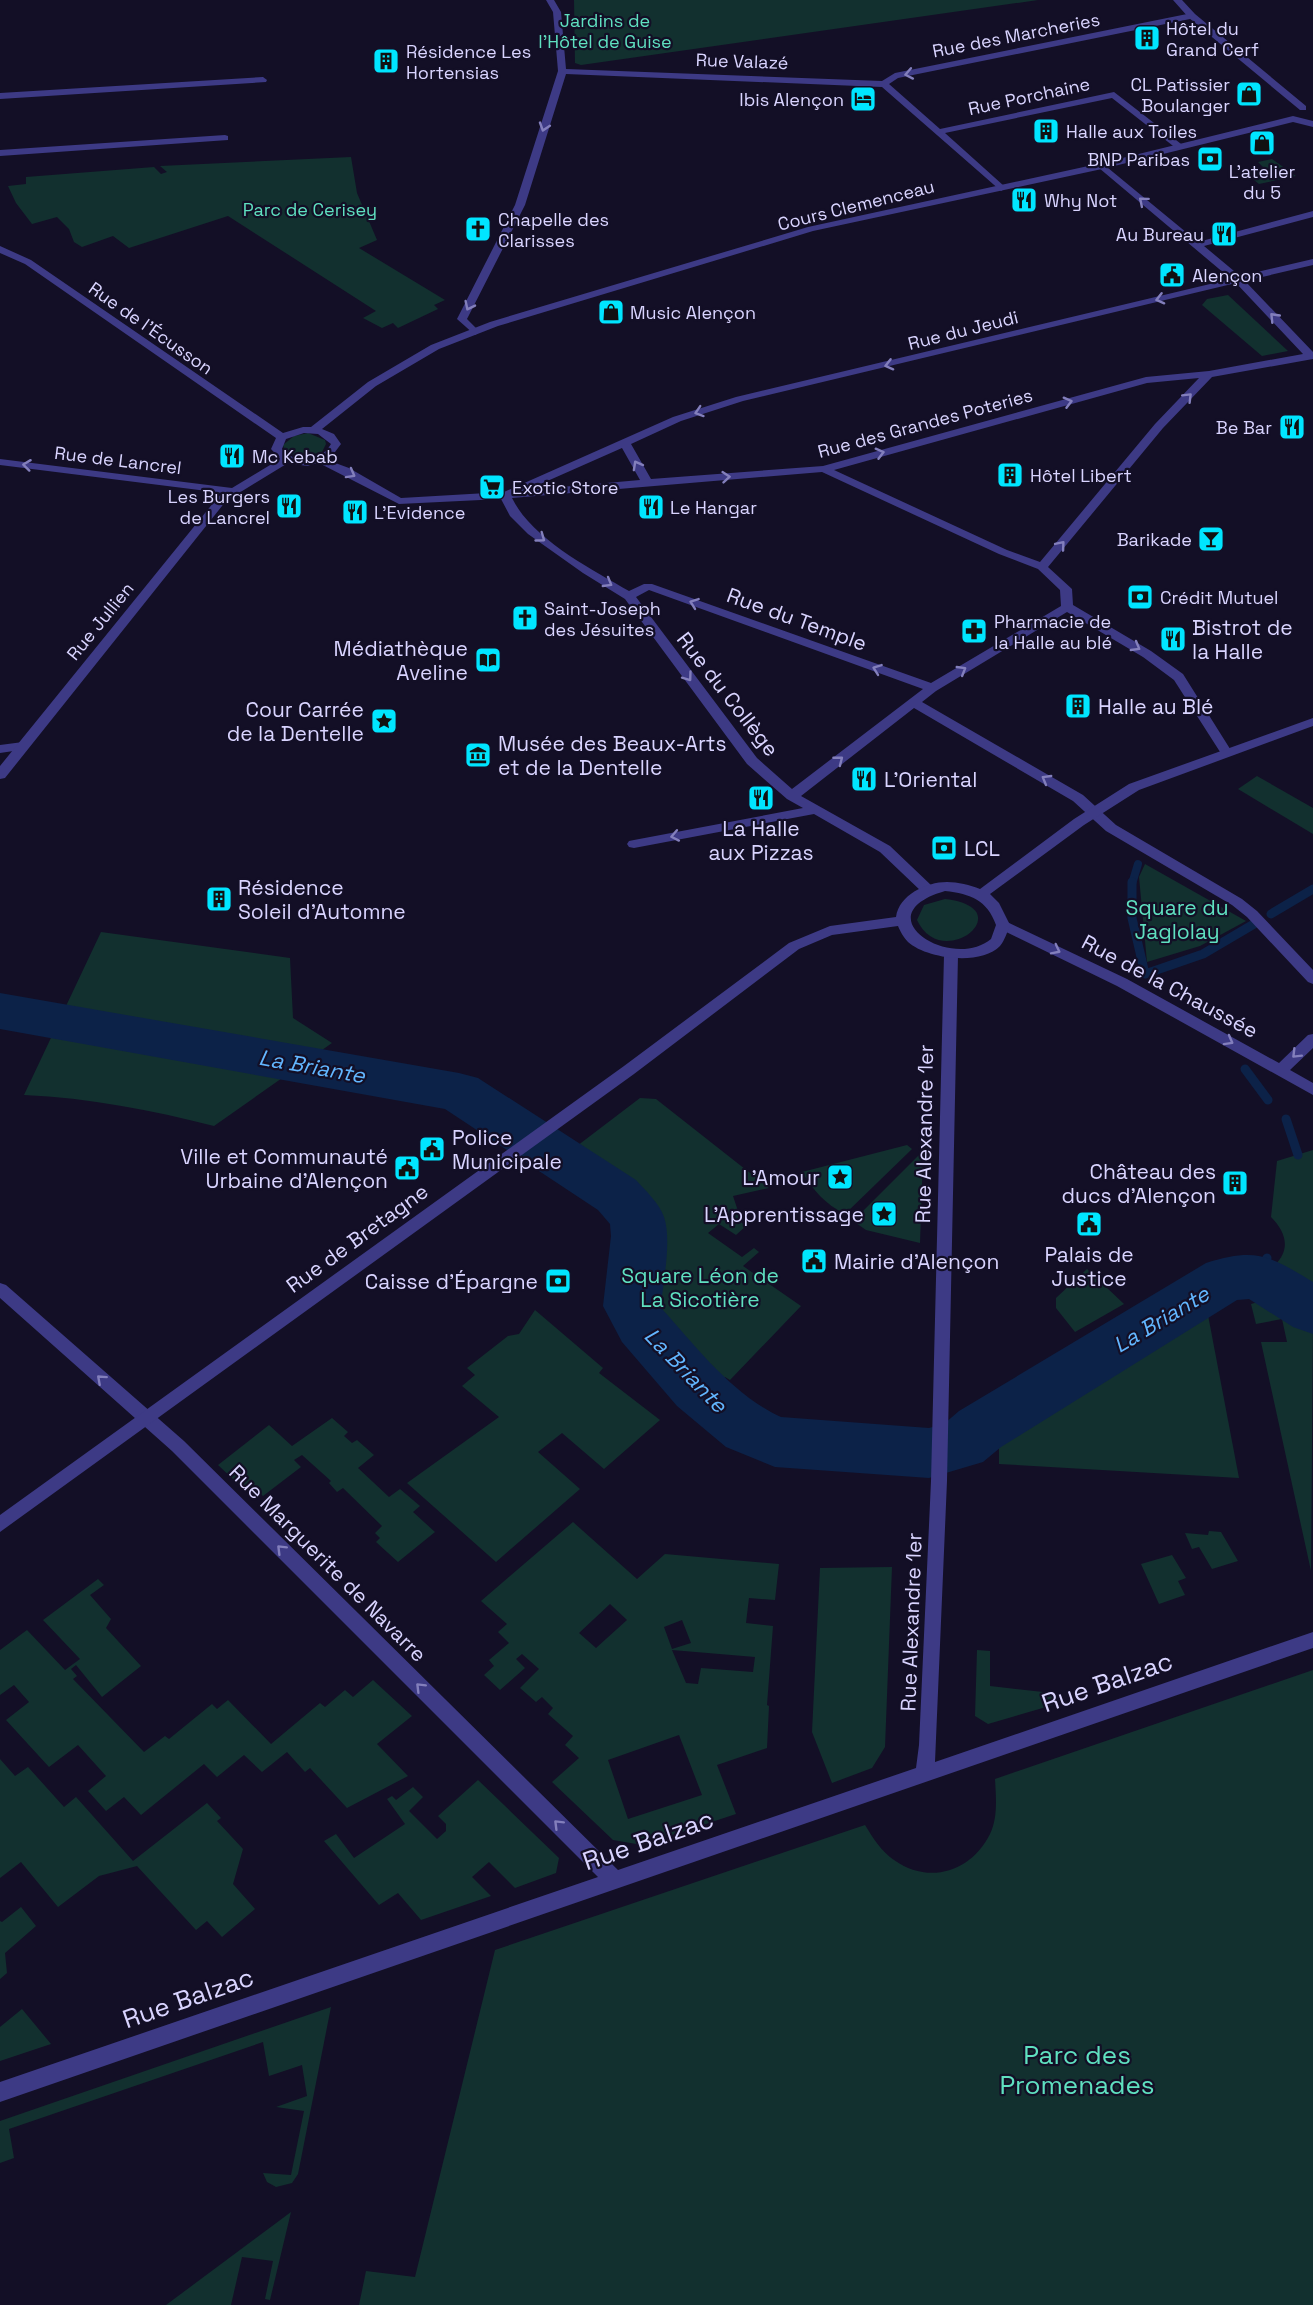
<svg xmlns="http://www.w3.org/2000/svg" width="1313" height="2305" font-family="'Space Grotesk',sans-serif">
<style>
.green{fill:#12302f;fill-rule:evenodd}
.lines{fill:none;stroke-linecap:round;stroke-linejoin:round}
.stream-far1{stroke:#0c2248;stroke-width:8}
.stream{stroke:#0c2248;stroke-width:9}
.river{fill:#0c2248;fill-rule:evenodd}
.minor{fill:#3d3a85;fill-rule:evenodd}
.tertiary{fill:#3d3a85;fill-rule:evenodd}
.oneway{stroke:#837fbc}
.labels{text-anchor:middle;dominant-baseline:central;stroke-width:4.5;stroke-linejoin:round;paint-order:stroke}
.far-park-label{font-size:18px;fill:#5fe0c0;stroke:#130f26}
.far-poi-label{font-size:18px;fill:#d9d4ff;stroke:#130f26;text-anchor:start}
.far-street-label{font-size:18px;fill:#d9d4ff;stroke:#130f26}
.street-label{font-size:21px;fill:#d9d4ff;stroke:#130f26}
.poi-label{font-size:21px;fill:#d9d4ff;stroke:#130f26;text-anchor:start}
.park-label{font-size:21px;fill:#5fe0c0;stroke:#130f26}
.water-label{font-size:22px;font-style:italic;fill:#62b6ff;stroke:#130f26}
.near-street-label{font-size:26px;fill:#d9d4ff;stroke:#130f26}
.near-park-label{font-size:26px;fill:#5fe0c0;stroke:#130f26}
</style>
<rect width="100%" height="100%" fill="#130f26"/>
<!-- green -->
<g class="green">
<polygon points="574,0 1038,0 581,65 575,63"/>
<polygon points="351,157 357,193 377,240 359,248 445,300 434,305 438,309 398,328 393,323 382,328 363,318 376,311 228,216 129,248 113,236 82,247 74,242 69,229 57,217 32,224 16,203 8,186 26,184 26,177 154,167 161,174 167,172 160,166"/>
<polygon points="1272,159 1296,176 1259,184 1244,172 1256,169 1268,177 1272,176 1258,162"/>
<polygon points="1228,295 1288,351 1262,356 1202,305 1207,299"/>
<polygon points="308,433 325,440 326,444 322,452 302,457 285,452 283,445 294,436"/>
<polygon points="1257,776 1313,808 1313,834 1238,789"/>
<polygon points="1145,864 1246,921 1200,946 1147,962 1139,877"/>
<path d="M945 899C1023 908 942 974 917 920L924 905Z"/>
<path d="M101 932 290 958 293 1018 332 1043 214 1126C151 1110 90 1098 24 1095Z"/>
<path d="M640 1098 656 1099 769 1188 733 1196 742 1223 746 1226 736 1235 719 1224 708 1233 742 1257 754 1248 759 1252 743 1266 801 1306 730 1380 725 1377 719 1383 692 1359 699 1353 649 1306C651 1282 661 1233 653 1212 642 1187 595 1164 573 1149Z"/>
<path d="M907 1145 912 1149 845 1214C825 1204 814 1191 802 1172Z"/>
<path d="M1313 1150V1295L1275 1265C1291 1249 1286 1232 1271 1217L1277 1161Z"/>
<polygon points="919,1155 923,1155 920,1243 866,1230 853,1221"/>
<polygon points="1087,1269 1124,1304 1075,1332 1056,1308 1056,1298"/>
<polygon points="1276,1293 1313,1318 1311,1571 1261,1342 1287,1342 1282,1319 1256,1324 1251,1304 1258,1302 1254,1295"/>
<polygon points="535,1310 603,1368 599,1373 660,1420 604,1469 562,1433 538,1452 580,1489 496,1562 407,1483 499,1417 462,1386 475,1375 467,1368 508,1336 519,1334"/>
<polygon points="1208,1315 1239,1478 999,1464 999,1439"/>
<polygon points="332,1418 348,1432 344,1436 352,1443 357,1440 374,1455 358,1468 389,1497 400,1489 420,1506 413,1512 435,1532 398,1562 376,1542 380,1538 375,1533 382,1526 343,1488 337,1492 329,1483 331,1481 302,1455 294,1460 301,1467 263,1496 257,1490 250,1495 218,1465 269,1425 292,1446"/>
<path d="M573 1522 637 1579 665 1554 779 1564 775 1600 749 1598 746 1623 773 1626 767 1705 769 1706 767 1748 717 1765 736 1814 642 1845 613 1840 552 1782 579 1758 565 1745 573 1736 548 1714 553 1708 542 1697 536 1702 520 1688 539 1669 522 1654 516 1659 525 1668 500 1690 484 1675 494 1666 489 1660 509 1643 498 1632 507 1624 481 1601ZM610 1604 627 1620 596 1648 579 1633ZM682 1620 691 1643 672 1649 664 1627ZM672 1650 755 1657 753 1672 701 1668 698 1684 686 1683ZM679 1735 702 1795 628 1819 608 1760Z"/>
<polygon points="1209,1531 1221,1532 1238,1561 1212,1569 1199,1547 1192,1549 1185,1533 1208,1535"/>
<polygon points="1172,1555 1186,1578 1178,1581 1185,1595 1159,1604 1141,1564"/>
<polygon points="892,1567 885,1747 872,1768 832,1783 812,1732 820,1568"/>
<polygon points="98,1579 104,1585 90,1595 111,1619 106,1628 141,1666 102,1697 76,1665 71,1669 77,1676 73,1679 144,1752 165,1736 169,1739 212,1704 217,1709 228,1700 271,1744 320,1703 325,1707 345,1690 353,1697 373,1680 412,1716 377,1744 408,1776 347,1808 310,1768 305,1772 287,1752 262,1772 244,1755 217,1777 204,1764 141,1815 124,1797 106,1811 88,1791 106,1776 78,1745 49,1767 6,1720 29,1702 14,1685 0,1695 0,1650 27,1630 65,1670 80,1659 43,1620"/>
<polygon points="977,1650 990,1651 990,1686 1052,1693 1053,1705 988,1724 975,1716"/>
<path d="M1313 1670V2305H359L366 2271 415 2277 495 1950 865 1825C873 1838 881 1851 894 1860 929 1885 971 1872 990 1834 998 1818 996 1797 995 1779Z"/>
<polygon points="0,1759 15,1776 28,1767 64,1807 76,1797 133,1861 207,1803 221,1818 217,1821 243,1849 233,1884 255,1909 222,1937 207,1921 196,1930 137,1866 99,1876 58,1907 21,1862 0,1878"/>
<polygon points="478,1780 559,1858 556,1873 515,1888 489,1862 472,1877 491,1896 421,1920 398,1893 379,1905 324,1841 336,1834 354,1858 405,1824 387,1799 392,1796 396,1800 413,1787 423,1797 409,1811 437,1839 446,1831 446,1824 438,1816"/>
<polygon points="21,1907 36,1926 5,1953 7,1973 0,1979 0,1921 2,1922"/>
<polygon points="331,2007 298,2174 292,2183 276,2187 267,2182 263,2173 291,2175 304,2111 276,2107 307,2096 302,2065 269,2076 263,2042 9,2129 14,2158 0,2163 0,2121"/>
<polygon points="22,2009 51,2044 0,2061 0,2027"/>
<polygon points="291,2212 270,2300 265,2299 273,2261 242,2257 231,2305 166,2305"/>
</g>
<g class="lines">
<!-- stream-far1 -->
<polyline class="stream-far1" points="1132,884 1138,864"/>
<!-- stream -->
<g class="stream">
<polyline points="1132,882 1132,918 1145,974 1203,954 1254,924"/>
<polyline points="1271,914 1313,889"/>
<polyline points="1245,1069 1268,1100"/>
<polyline points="1286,1119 1298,1155"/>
<polyline points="1257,1276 1267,1258"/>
</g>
<!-- river -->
<path class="river" d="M0 993 459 1073 478 1078 636 1180C646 1191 659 1203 664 1217 672 1240 663 1282 661 1306L663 1310C697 1348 733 1395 781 1417L929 1428 944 1424 959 1411 1206 1263C1257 1247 1270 1256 1313 1282V1334L1293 1327 1249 1299 1237 1300 1001 1447 983 1462 929 1478 775 1467 726 1447 677 1406 622 1342 603 1306 611 1236 610 1224 598 1210 445 1109 0 1029Z"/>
<!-- minor -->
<g class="minor">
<polygon points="546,0 554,0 561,12 566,69 882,81 895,73 1192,13 1196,16 1195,18 898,78 889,84 940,129 1114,92 1185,147 1177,149 1112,98 945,133 1004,186 1006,188 1001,191 882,87 566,74 525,205 467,319 480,332 475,335 457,319 515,205 558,71 553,12"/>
<polygon points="263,77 267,80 266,82 0,99 0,93"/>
<polygon points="225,135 228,136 228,140 0,156 0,150"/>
<path d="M1102 163 1198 242 1313 211V217L1204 246 1240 276 1313 259V265L1245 281 1313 352V359L1212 377 1163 428 1048 567 1072 589 1073 605 1151 651 1183 674 1232 752 1230 755H1222L1174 680 1143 657 1067 612 936 691 922 702 1083 795 1116 825 1242 899 1257 911 1313 970V984L1308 982 1247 917 1232 905 1106 831 1073 801 914 708 801 796 890 846 932 886 934 889 932 892H922L880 852 814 814 634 848 629 847 627 844 629 841 634 840 803 808 787 799 747 764 625 599 583 573 528 534 510 516 501 499 399 504 313 460 319 457 349 468 401 498 504 492 673 417 736 397 1231 279 1099 168V164ZM1236 283 1303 354 1209 371 1146 377 823 466 651 479 631 444 681 421 743 401ZM1199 378 1155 424 1040 562 1007 550 834 470 1147 383ZM622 448 640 480 527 490ZM822 472 999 554 1038 569 1060 590 1061 606 931 683 652 584H644L629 591C591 569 532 539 512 498ZM649 590 923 689 792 789 757 758 636 597Z"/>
<polygon points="23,742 27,743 27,749 0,753 0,745"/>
<polygon points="1003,920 1127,979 1279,1063 1308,1035 1313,1034 1313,1048 1290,1070 1313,1083 1313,1095 1117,986 998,928 996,925 998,922"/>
<polygon points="951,950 958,955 947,1481 935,1762 1313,1632 1313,1648 0,2102 0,2082 598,1877 172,1451 0,1298 0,1283 6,1285 184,1441 618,1870 916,1768 919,1745 931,1481 944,955"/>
</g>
<!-- tertiary -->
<g class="tertiary">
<polygon points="1173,0 1182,0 1195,14 1306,106 1306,110 1300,110 1189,18"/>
<path d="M1293 116 1313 121V127L1293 122 1102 169 813 231 498 326 439 349 376 386 322 429 334 434 341 444 329 460 307 466 288 463 226 501 5 778 0 779V766L218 497 223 493 0 465V459L232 488 280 459 271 449 276 438 25 264 0 253V246L31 260 283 433 303 427H311L368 382 431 345 490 322 808 227 1102 163ZM304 433 318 434 331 444C321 462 295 465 282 449L286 439Z"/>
<path d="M1313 718V726L1139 790 1084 825 990 894 999 903 1010 925C1007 932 1005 940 1000 946 981 966 927 959 908 942 904 938 900 931 898 926L832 935 799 949 634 1074 0 1532V1515L624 1066 789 943 830 926 896 917C899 895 926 882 947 882 958 882 970 885 980 889L1074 819 1129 784ZM945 891C971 894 987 900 996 925L991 939C951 972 862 915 945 891Z"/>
</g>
</g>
<!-- one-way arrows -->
<defs><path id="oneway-chevron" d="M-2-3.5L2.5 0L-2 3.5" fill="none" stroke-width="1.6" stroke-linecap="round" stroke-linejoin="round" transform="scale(1.5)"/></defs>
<g class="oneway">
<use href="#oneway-chevron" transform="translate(909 74) rotate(169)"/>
<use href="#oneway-chevron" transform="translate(544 127) rotate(108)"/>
<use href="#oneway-chevron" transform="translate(1143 201) rotate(-140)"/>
<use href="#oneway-chevron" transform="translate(1160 299) rotate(166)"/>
<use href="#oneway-chevron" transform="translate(469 306) rotate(116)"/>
<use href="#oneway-chevron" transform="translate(1274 317) rotate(-134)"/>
<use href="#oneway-chevron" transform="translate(889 365) rotate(166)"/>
<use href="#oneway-chevron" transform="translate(1188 397) rotate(-45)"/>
<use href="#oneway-chevron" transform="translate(1068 402) rotate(-15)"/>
<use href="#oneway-chevron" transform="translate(699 412) rotate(162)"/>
<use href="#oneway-chevron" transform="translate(880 453) rotate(-15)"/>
<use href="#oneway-chevron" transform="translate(27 465) rotate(-173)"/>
<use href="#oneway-chevron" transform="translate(637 465) rotate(-119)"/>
<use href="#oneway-chevron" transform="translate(351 474) rotate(29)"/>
<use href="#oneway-chevron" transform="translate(726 477) rotate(-5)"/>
<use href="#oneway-chevron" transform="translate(541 538) rotate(36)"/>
<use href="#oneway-chevron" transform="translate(1061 545) rotate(-50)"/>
<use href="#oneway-chevron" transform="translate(608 583) rotate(30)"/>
<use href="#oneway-chevron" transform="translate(694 603) rotate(-160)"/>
<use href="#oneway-chevron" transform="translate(1136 647) rotate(30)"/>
<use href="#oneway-chevron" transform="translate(877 669) rotate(-160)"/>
<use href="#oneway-chevron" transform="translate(962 670) rotate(-31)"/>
<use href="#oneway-chevron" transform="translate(688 677) rotate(54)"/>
<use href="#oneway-chevron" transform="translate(839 760) rotate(-38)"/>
<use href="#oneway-chevron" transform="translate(1046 779) rotate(-150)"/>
<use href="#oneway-chevron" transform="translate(675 836) rotate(169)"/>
<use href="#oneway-chevron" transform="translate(1056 950) rotate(27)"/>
<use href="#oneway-chevron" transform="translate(1229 1041) rotate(29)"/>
<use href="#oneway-chevron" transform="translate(1296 1054) rotate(135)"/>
<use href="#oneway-chevron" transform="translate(101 1379) rotate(-138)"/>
<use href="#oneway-chevron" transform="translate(281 1549) rotate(-135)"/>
<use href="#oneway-chevron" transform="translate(420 1687) rotate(-135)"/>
<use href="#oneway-chevron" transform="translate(558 1824) rotate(-135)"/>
</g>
<!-- icons -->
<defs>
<symbol id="building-square" viewBox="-11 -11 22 22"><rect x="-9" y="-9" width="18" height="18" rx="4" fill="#00e5ff" stroke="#130f26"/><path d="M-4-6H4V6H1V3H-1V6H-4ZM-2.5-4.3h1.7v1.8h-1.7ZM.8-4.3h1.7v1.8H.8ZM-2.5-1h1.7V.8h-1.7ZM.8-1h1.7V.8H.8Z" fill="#111"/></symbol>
<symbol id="shop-square" viewBox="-11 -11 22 22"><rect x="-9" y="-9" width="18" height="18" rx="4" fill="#00e5ff" stroke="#130f26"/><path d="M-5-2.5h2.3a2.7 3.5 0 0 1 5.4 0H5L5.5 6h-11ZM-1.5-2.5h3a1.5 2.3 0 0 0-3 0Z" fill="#111"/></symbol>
<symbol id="hotel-square" viewBox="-11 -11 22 22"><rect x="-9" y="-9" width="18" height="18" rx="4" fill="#00e5ff" stroke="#130f26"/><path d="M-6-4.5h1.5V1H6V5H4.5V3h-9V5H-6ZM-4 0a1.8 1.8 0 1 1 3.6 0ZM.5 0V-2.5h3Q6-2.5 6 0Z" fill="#111"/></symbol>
<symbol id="bank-square" viewBox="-11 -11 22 22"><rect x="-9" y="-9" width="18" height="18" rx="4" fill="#00e5ff" stroke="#130f26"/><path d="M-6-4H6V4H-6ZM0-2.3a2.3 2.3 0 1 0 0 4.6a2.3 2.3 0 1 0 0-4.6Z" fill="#111"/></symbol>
<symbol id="restaurant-square" viewBox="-11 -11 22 22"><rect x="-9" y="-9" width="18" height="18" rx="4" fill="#00e5ff" stroke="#130f26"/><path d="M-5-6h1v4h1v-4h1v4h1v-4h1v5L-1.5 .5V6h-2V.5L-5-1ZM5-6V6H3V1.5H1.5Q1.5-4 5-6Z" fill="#111"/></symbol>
<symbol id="church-square" viewBox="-11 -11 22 22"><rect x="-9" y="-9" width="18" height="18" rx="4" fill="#00e5ff" stroke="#130f26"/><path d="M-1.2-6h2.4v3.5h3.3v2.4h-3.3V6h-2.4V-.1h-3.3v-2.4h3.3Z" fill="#111"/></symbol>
<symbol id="civic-square" viewBox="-11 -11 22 22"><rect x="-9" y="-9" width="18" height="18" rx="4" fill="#00e5ff" stroke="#130f26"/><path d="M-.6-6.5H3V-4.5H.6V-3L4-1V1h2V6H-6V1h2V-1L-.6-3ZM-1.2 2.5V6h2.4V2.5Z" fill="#111"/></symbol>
<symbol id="supermarket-square" viewBox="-11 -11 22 22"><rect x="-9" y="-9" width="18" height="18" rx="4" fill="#00e5ff" stroke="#130f26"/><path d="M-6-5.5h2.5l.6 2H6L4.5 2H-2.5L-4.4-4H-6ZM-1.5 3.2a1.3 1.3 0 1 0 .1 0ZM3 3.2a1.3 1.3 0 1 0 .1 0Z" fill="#111"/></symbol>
<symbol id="bar-square" viewBox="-11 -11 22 22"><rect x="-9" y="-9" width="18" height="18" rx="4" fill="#00e5ff" stroke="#130f26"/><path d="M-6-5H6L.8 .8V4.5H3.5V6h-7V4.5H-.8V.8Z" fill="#111"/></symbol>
<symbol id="pharmacy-square" viewBox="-11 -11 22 22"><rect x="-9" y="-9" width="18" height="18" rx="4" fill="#00e5ff" stroke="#130f26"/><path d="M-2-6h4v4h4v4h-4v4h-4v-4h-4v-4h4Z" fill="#111"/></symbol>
<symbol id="library-square" viewBox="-11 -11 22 22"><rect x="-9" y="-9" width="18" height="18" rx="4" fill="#00e5ff" stroke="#130f26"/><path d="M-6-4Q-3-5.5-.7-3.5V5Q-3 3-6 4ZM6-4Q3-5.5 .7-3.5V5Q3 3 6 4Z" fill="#111"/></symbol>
<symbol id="sight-square" viewBox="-11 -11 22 22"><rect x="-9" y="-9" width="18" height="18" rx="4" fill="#00e5ff" stroke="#130f26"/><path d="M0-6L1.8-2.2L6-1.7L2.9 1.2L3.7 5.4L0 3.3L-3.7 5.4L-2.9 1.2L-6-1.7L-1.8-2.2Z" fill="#111"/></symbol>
<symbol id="museum-square" viewBox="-11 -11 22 22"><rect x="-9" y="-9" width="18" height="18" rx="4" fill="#00e5ff" stroke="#130f26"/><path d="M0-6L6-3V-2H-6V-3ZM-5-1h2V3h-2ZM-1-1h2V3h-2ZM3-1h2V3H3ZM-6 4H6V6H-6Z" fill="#111"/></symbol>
</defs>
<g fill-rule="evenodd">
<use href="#building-square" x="1132" y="23" width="30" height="30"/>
<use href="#building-square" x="371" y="46" width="30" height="30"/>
<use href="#shop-square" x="1234" y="79" width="30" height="30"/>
<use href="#hotel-square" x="848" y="84" width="30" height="30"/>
<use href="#building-square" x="1031" y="116" width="30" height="30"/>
<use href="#shop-square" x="1247" y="128" width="30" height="30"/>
<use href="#bank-square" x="1195" y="144" width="30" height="30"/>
<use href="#restaurant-square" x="1009" y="185" width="30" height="30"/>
<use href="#church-square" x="463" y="214" width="30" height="30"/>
<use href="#restaurant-square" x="1209" y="219" width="30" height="30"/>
<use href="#civic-square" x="1157" y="260" width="30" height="30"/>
<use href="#shop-square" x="596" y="297" width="30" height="30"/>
<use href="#restaurant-square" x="1277" y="412" width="30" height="30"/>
<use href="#restaurant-square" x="217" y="441" width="30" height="30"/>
<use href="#building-square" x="995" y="460" width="30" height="30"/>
<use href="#supermarket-square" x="477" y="472" width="30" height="30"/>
<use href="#restaurant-square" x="274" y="491" width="30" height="30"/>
<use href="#restaurant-square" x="636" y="492" width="30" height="30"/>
<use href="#restaurant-square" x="340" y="497" width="30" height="30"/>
<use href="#bar-square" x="1196" y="524" width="30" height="30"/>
<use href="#bank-square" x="1125" y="582" width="30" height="30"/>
<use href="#church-square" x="510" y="603" width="30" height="30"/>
<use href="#pharmacy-square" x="959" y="616" width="30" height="30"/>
<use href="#restaurant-square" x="1158" y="624" width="30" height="30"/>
<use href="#library-square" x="473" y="645" width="30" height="30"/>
<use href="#building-square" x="1063" y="691" width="30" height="30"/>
<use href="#sight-square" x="369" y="706" width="30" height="30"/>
<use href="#museum-square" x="463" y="740" width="30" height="30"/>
<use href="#restaurant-square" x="849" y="764" width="30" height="30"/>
<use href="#restaurant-square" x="746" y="783" width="30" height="30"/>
<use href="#bank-square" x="929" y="833" width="30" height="30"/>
<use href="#building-square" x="204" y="884" width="30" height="30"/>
<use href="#civic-square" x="417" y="1134" width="30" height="30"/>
<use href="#civic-square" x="392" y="1153" width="30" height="30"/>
<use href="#sight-square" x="825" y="1162" width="30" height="30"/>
<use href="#building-square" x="1220" y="1168" width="30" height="30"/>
<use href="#sight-square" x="869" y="1199" width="30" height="30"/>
<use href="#civic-square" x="1074" y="1209" width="30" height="30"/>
<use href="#civic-square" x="799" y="1246" width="30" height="30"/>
<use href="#bank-square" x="543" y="1266" width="30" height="30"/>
</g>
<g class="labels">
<!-- far-park labels -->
<g class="far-park-label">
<text x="605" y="20">Jardins de<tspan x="605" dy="21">l'Hôtel de Guise</tspan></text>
<text x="310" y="209">Parc de Cerisey</text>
</g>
<!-- far-poi labels -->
<g class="far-poi-label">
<text x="1166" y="28">Hôtel du<tspan x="1166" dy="21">Grand Cerf</tspan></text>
<text x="406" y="51">Résidence Les<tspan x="406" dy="21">Hortensias</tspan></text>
<text x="1230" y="84" text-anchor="end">CL Patissier<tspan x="1230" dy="21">Boulanger</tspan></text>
<text x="844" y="99" text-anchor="end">Ibis Alençon</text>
<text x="1066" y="131">Halle aux Toiles</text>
<text x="1190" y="159" text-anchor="end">BNP Paribas</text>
<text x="1262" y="171" text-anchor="middle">L'atelier<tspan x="1262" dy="21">du 5</tspan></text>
<text x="1044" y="200">Why Not</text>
<text x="498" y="219">Chapelle des<tspan x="498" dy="21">Clarisses</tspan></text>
<text x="1204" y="234" text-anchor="end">Au Bureau</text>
<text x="1192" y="275">Alençon</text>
<text x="630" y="312">Music Alençon</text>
<text x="1272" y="427" text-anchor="end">Be Bar</text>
<text x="252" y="456">Mc Kebab</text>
<text x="1030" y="475">Hôtel Libert</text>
<text x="512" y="487">Exotic Store</text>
<text x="270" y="496" text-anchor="end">Les Burgers<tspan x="270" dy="21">de Lancrel</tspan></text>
<text x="670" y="507">Le Hangar</text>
<text x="374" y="512">L'Evidence</text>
<text x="1192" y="539" text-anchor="end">Barikade</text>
<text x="1160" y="597">Crédit Mutuel</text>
<text x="544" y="608">Saint-Joseph<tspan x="544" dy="21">des Jésuites</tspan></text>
<text x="994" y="621">Pharmacie de<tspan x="994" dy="21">la Halle au blé</tspan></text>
</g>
<!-- far-street labels -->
<g class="far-street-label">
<text transform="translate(1016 35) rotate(-11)">Rue des Marcheries</text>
<text transform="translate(742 61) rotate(2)">Rue Valazé</text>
<text transform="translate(1029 96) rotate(-12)">Rue Porchaine</text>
<text transform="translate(856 205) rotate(-14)">Cours Clemenceau</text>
<text transform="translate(151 328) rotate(35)">Rue de l'Écusson</text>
<text transform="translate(963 330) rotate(-14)">Rue du Jeudi</text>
<text transform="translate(925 423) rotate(-15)">Rue des Grandes Poteries</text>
<text transform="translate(118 460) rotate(7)">Rue de Lancrel</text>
<text transform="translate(100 621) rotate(-51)">Rue Jullien</text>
</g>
<!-- street labels -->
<g class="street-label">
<text transform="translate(797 619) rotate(20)">Rue du Temple</text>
<text transform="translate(728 694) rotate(52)">Rue du Collège</text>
<text transform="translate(1170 986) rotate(28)">Rue de la Chaussée</text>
<text transform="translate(924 1134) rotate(-89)">Rue Alexandre 1er</text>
<text transform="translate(357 1238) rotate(-36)">Rue de Bretagne</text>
<text transform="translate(328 1563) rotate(45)">Rue Marguerite de Navarre</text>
<text transform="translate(911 1622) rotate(-88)">Rue Alexandre 1er</text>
</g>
<!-- poi labels -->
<g class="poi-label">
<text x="1192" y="627">Bistrot de<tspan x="1192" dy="24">la Halle</tspan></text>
<text x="468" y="648" text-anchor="end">Médiathèque<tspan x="468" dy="24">Aveline</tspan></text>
<text x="1098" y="706">Halle au Blé</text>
<text x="364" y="709" text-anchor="end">Cour Carrée<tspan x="364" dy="24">de la Dentelle</tspan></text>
<text x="498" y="743">Musée des Beaux-Arts<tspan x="498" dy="24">et de la Dentelle</tspan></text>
<text x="884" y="779">L'Oriental</text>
<text x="761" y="828" text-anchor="middle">La Halle<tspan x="761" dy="24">aux Pizzas</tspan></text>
<text x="964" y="848">LCL</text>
<text x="238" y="887">Résidence<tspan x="238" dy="24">Soleil d'Automne</tspan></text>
<text x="452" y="1137">Police<tspan x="452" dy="24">Municipale</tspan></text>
<text x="388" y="1156" text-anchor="end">Ville et Communauté<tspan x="388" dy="24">Urbaine d'Alençon</tspan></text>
<text x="1216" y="1171" text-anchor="end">Château des<tspan x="1216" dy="24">ducs d'Alençon</tspan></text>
<text x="820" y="1177" text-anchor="end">L'Amour</text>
<text x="864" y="1214" text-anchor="end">L'Apprentissage</text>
<text x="1089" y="1254" text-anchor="middle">Palais de<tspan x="1089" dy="24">Justice</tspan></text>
<text x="834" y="1261">Mairie d'Alençon</text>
<text x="538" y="1281" text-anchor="end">Caisse d'Épargne</text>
</g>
<!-- park labels -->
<g class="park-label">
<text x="1177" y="907">Square du<tspan x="1177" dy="24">Jaglolay</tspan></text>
<text x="700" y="1275">Square Léon de<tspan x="700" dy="24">La Sicotière</tspan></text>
</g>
<!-- water labels -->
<g class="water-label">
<text transform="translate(312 1066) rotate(10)">La Briante</text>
<text transform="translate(1161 1319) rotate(-31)">La Briante</text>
<text transform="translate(686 1370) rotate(46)">La Briante</text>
</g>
<!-- near-street labels -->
<g class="near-street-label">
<text transform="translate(1107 1682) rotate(-19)">Rue Balzac</text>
<text transform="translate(648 1840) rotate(-19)">Rue Balzac</text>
<text transform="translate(188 1998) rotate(-19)">Rue Balzac</text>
</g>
<!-- near-park labels -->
<g class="near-park-label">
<text x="1077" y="2055">Parc des<tspan x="1077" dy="30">Promenades</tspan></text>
</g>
</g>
</svg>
